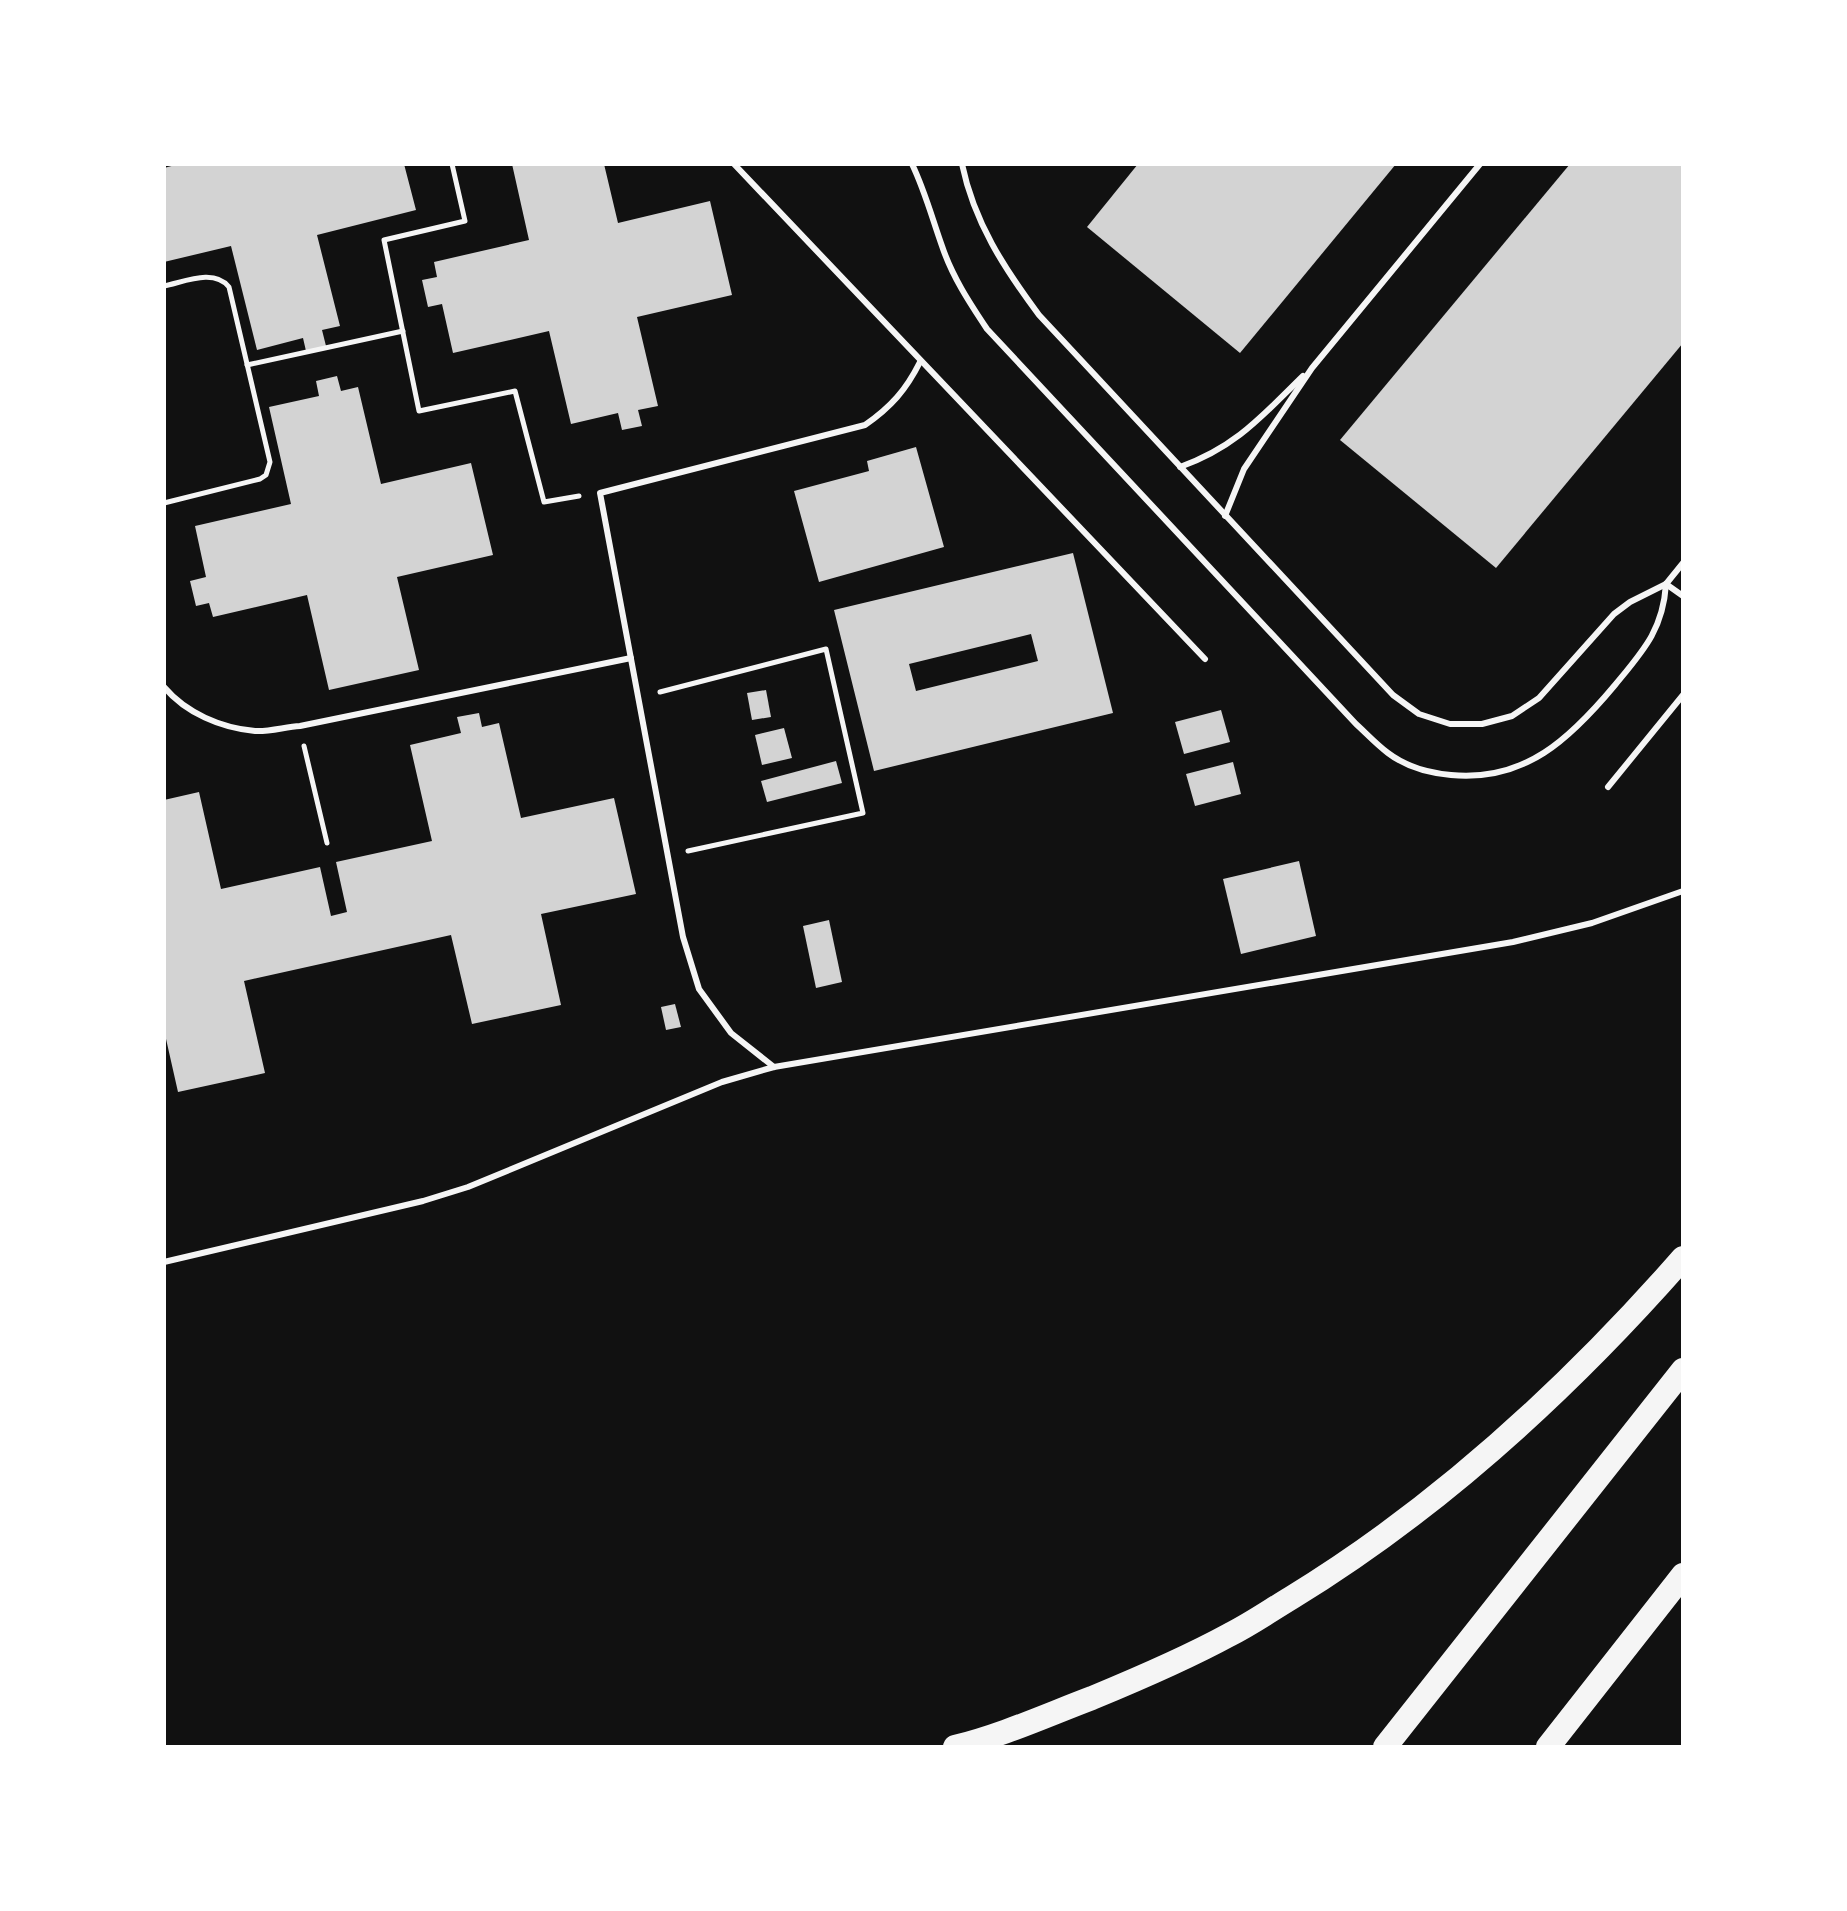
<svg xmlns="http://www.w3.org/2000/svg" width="1847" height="1911" font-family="'Exo 2',sans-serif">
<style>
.building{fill:#d3d3d3;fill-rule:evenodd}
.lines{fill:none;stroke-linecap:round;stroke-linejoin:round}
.path{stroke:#f5f5f5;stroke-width:5}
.service{stroke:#f5f5f5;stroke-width:6}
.motorway{stroke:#f5f5f5;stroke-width:24}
</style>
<rect width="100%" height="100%" fill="#111"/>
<!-- building -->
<g class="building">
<polygon points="179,164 404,164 416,210 317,235 340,326 322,330 326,346 306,351 303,338 257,350 231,246 164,262 164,168"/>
<polygon points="512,164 604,164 618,223 710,201 732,295 637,317 658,406 638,410 642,426 622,430 618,413 571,424 549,331 453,353 442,304 428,307 422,280 437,277 434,262 529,240"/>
<polygon points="1138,164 1396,164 1240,353 1087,227"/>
<polygon points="1570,164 1683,164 1683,343 1496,568 1340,440"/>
<polygon points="337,376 341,391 358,387 381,484 471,463 493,555 397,577 419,670 329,690 307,595 213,617 209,603 196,606 190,581 206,577 195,526 291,504 269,407 319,396 316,381"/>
<polygon points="916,447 944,547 819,582 794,491 869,471 867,461"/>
<path d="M1073 553 1113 713 874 771 834 610ZM1031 634 1038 661 916 691 909 664Z"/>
<polygon points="766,690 771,717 752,720 747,693"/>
<polygon points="1221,710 1230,742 1184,754 1175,722"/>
<polygon points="479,713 482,727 499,723 521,818 614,798 636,894 541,914 561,1005 472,1024 451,935 244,981 265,1073 178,1092 164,1030 164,800 199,792 221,889 320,867 331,916 347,912 336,862 432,841 410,745 461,733 457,717"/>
<polygon points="784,728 792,758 762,765 755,735"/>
<polygon points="836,761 842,783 767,802 761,781"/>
<polygon points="1233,762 1241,794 1195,806 1186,774"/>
<polygon points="1299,861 1316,936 1241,954 1223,879"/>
<polygon points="829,920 842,982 816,988 803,926"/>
<polygon points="675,1004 681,1027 666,1030 661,1007"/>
</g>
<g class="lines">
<!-- path -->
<g class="path">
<polyline points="452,164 465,221 384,240 419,411 515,391 544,502 579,496"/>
<path d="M164 286C184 282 214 268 229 287L270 462 266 475 260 479 164 503"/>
<polyline points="247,365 403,331"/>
<polyline points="660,692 826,649 863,813 688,851"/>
<polyline points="304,746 327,843"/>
</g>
<!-- service -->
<g class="service">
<polyline points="734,164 1205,659"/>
<path d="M912 164C925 191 932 218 942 246 952 276 969 302 987 329L1356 724C1366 733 1376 744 1388 753 1405 766 1429 773 1451 775 1525 782 1570 739 1615 685 1643 651 1663 630 1666 584"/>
<path d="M962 164C974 222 1004 268 1039 315L1393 695 1419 714 1450 724H1482L1512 716 1539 698 1614 614 1630 602 1666 584 1683 563"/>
<path d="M1180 467C1236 447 1262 416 1303 376"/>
<polyline points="1225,516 1244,469 1312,368 1480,164"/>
<polyline points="1666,584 1683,596"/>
<path d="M164 687C186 713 221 728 255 731 269 732 285 727 300 726L631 658"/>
<polyline points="1608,787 1683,695"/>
<path d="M774 1067 731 1033 699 989 683 937 600 493 865 425C891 407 906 390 920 362"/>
<polyline points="164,1262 423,1201 468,1187 722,1082 774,1067 1513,942 1592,923 1683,891"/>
</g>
<!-- motorway -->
<g class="motorway">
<path d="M955 1747C1001 1736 1047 1715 1092 1698 1138 1679 1185 1659 1229 1635 1251 1624 1271 1610 1291 1598 1440 1507 1568 1389 1683 1258"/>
<polyline points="1385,1747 1683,1370"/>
<polyline points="1548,1747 1683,1575"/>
</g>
</g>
<!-- border -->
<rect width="1847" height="1911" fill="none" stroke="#ffffff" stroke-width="332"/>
</svg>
